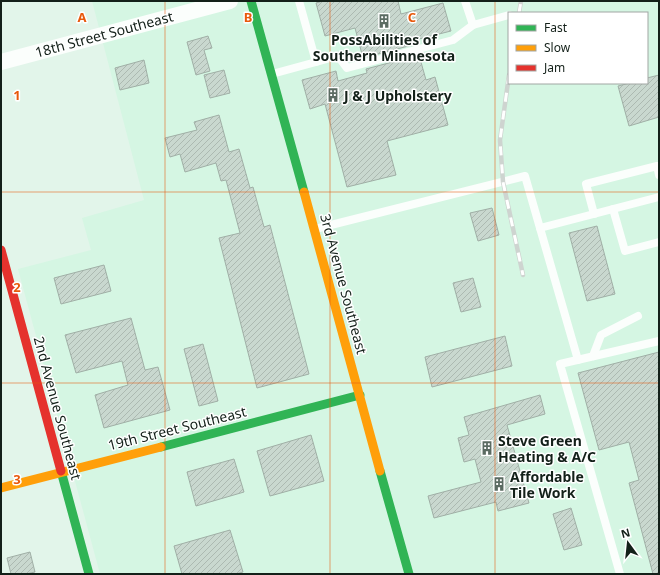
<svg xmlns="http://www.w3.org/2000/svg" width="660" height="575" font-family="'Noto Sans',sans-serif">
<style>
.built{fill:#d5f6e3;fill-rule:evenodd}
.building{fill:url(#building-hatch);stroke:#a0afa6}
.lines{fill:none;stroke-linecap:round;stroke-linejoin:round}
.lane{stroke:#fbfefc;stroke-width:8}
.street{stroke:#fbfefc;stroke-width:16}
.fast{stroke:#30b455;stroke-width:9}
.slow{stroke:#ff9f0a;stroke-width:9}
.jam{stroke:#e5322d;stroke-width:9}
.rail-casing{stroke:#ced4d0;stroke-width:4.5}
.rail{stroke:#fff;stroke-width:3;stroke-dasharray:9;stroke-linecap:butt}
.grid{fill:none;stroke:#e8590c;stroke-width:1;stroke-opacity:0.55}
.labels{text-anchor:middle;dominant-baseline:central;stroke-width:3;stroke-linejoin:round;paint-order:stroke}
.street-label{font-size:14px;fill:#132019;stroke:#fff}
.poi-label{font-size:14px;font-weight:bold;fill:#132019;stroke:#fff;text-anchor:start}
.grid-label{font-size:13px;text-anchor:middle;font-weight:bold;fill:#e8590c;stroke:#fff;stroke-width:3;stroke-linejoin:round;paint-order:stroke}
</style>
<defs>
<pattern id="building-hatch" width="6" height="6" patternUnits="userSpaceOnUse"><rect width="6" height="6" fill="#c9d8cf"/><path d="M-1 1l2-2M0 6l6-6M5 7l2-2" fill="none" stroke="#acb9b1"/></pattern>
</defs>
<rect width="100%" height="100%" fill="#e2f5ea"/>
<!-- built -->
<path class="built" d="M92 1H659V574H100L18 269 91 250 82 218 144 200ZM509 13H647V83H509Z"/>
<!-- building -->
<g class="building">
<polygon points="323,1 398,1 401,14 443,3 451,31 415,40 416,44 363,58 355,28 325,36 316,3"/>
<polygon points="208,36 212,48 204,50 210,71 196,75 187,42"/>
<polygon points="419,55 426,80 435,77 448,125 387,141 396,175 347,187 325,104 310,109 302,80 336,71 338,81 367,73 366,69"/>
<polygon points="144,60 149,83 120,90 115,68"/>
<polygon points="224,70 230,93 210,98 204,75"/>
<polygon points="659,75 659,117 629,126 618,86 630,83 647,83 647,78"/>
<polygon points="219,115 229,152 239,149 250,188 253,187 264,227 270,225 309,374 257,388 219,238 240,233 226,180 221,181 216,163 185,172 180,154 170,157 165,138 197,130 194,122"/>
<polygon points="492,208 499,235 478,241 470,213"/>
<polygon points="597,226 615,294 587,301 569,233"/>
<polygon points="104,265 111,291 61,304 54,278"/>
<polygon points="473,278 481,307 461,312 453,283"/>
<polygon points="131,318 145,370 158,367 170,410 104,428 95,395 128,385 122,361 76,373 65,335"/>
<polygon points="505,336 512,366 432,387 425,357"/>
<polygon points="203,344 218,401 199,406 184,349"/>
<polygon points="659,352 659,574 653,574 629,483 639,480 629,442 599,450 578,373"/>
<polygon points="540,395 545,414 507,425 529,503 498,511 496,502 434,518 428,496 481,482 475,459 464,462 458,438 469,435 464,417"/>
<polygon points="311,435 324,481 270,496 257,451"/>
<polygon points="234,459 244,492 196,506 187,472"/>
<polygon points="571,508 582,545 564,550 553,514"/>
<polygon points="230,530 243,572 236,574 182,574 174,546"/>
<polygon points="30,552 35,572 26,574 11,574 7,558"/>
</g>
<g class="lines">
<!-- lane -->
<g class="lane">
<polyline points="299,1 316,62 338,56 347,68 453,40 473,25 509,15"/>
<polyline points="465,1 473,25"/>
<polyline points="272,74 316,62"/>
<polyline points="659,197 613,209 625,251 659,242"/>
<polyline points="594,214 586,184 657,166 659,175"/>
<polyline points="540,228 613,209"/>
<polyline points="315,229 525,176 578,360"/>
<polyline points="593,356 601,335 638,316"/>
<polyline points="620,574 560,364 659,341"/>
</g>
<!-- street -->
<polyline class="street" points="1,62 230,1"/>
<!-- fast -->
<g class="fast">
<polyline points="251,1 304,192"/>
<polyline points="161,447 360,395"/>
<polyline points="61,471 89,574"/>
<polyline points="380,471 409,574"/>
</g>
<!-- slow -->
<g class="slow">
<polyline points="304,192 380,471"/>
<polyline points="1,488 161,447"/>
</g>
<!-- jam -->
<polyline class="jam" points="1,250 61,471"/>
<defs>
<g id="rail">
<polyline points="519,13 521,1"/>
<polyline points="509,75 500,140 503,182 523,275"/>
</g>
</defs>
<!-- rail casing -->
<use href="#rail" class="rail-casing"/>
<!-- rail -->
<use href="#rail" class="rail"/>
</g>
<!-- grid -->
<path class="grid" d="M165 1V574M330 1V574M495 1V574M1 192H659M1 383H659"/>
<!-- icons -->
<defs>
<symbol id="building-bare" viewBox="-9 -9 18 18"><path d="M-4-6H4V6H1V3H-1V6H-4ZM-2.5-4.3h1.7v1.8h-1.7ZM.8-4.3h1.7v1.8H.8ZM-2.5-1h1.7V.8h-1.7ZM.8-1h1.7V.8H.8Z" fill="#5b6b62" stroke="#fff" stroke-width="2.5" paint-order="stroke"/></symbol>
</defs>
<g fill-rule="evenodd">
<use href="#building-bare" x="374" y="11" width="20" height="20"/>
<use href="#building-bare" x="323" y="85" width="20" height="20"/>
<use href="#building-bare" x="477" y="438" width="20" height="20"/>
<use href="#building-bare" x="489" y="474" width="20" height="20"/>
</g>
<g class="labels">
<!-- street labels -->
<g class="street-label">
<text transform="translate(104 34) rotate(-15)">18th Street Southeast</text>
<text transform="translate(344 284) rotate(75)">3rd Avenue Southeast</text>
<text transform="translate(58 408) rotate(75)">2nd Avenue Southeast</text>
<text transform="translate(177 428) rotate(-14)">19th Street Southeast</text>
</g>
<!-- poi labels -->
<g class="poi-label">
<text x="384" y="39" text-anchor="middle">PossAbilities of<tspan x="384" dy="16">Southern Minnesota</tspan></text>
<text x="344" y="95">J &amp; J Upholstery</text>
<text x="498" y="440">Steve Green<tspan x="498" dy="16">Heating &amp; A/C</tspan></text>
<text x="510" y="476">Affordable<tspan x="510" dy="16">Tile Work</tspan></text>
</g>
</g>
<g class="grid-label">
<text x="82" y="22">A</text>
<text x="248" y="22">B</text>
<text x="412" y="22">C</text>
<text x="17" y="100">1</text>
<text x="17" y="292">2</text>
<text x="17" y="484">3</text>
</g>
<!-- border -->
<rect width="660" height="575" fill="none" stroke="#132019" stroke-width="4"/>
<!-- legend -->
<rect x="508" y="12" width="140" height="72" fill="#ffffff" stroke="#a1a6a3"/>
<rect x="516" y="25" width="20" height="6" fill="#30b455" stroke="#a1a6a3"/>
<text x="544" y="32" font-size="12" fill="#132019">Fast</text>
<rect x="516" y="45" width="20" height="6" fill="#ff9f0a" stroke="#a1a6a3"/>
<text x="544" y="52" font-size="12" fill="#132019">Slow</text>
<rect x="516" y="65" width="20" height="6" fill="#e5322d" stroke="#a1a6a3"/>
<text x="544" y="72" font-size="12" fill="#132019">Jam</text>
<!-- north arrow -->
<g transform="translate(628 543) rotate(345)" stroke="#ffffff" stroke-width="3" paint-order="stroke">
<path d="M0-3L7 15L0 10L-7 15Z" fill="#132019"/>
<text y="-6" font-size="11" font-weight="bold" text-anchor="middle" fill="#132019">N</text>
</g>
</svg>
